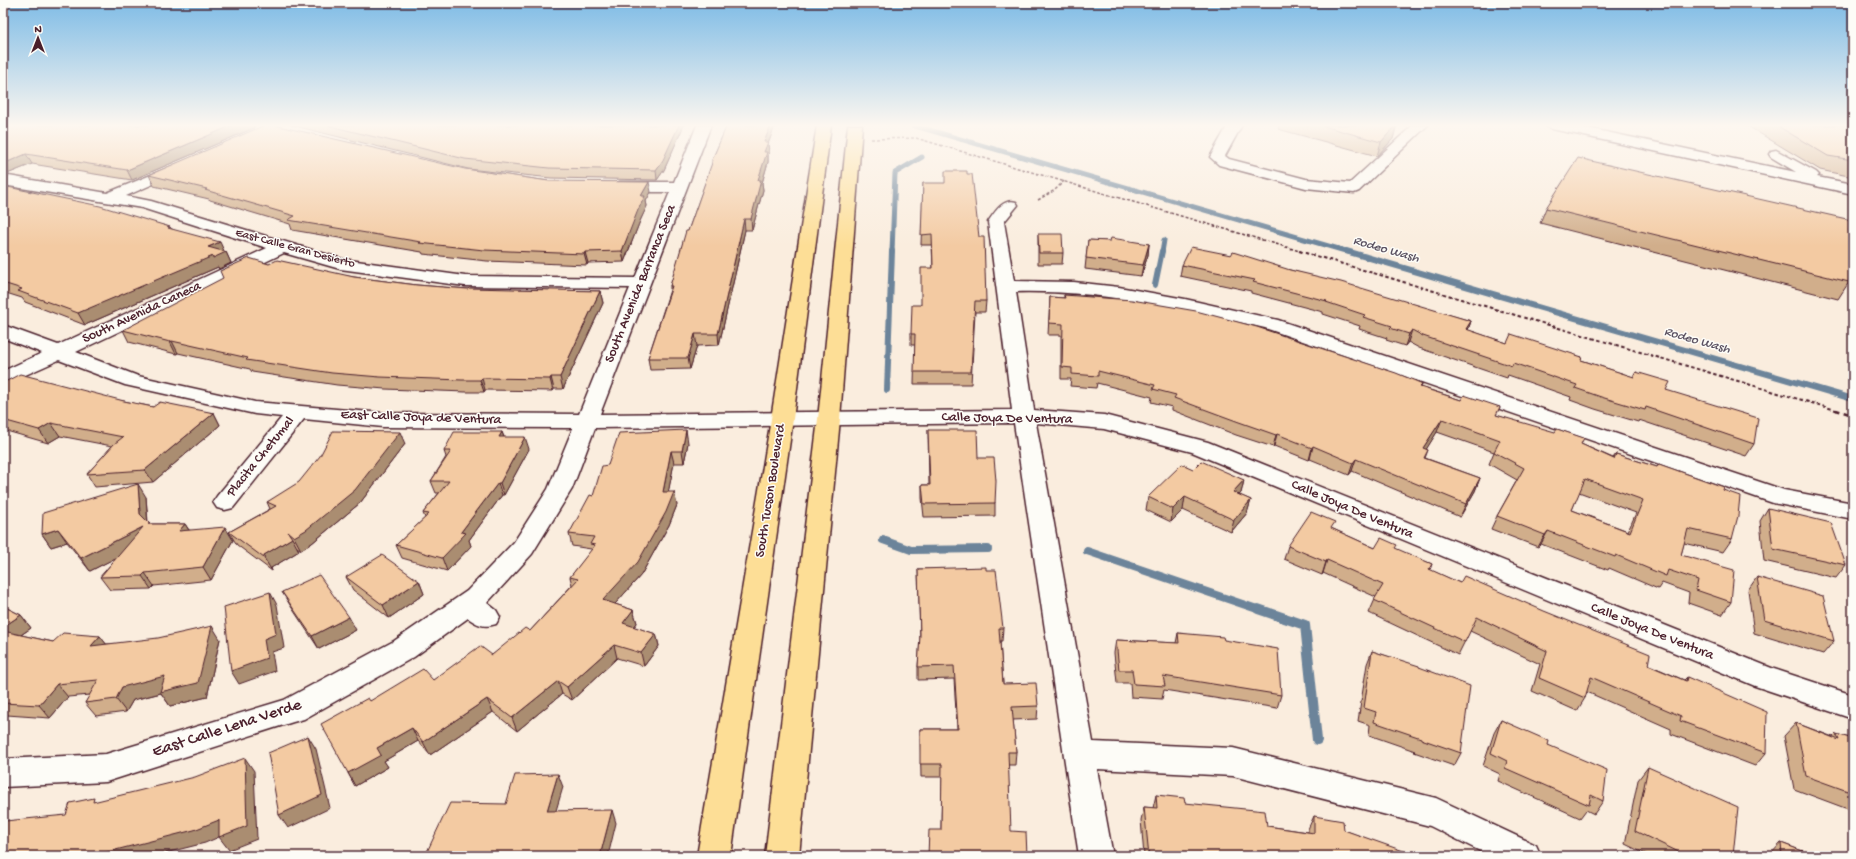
<svg xmlns="http://www.w3.org/2000/svg" width="1856" height="859" font-family="'Gochi Hand',sans-serif">
<style>
.lines{fill:none;stroke-linecap:round;stroke-linejoin:round}
.stream-far3{stroke:#6c849a;stroke-width:5}
.stream-far2{stroke:#6c849a;stroke-width:6}
.stream-far1{stroke:#6c849a;stroke-width:8}
.stream{stroke:#6c849a;stroke-width:10}
.minor-casing{stroke:#4a1f2b;stroke-width:3}
.major-casing{stroke:#4a1f2b;stroke-width:3}
.path-far2{stroke:#4a1f2b;stroke-width:1.5;stroke-dasharray:3 2;stroke-linecap:butt}
.path-far1{stroke:#4a1f2b;stroke-width:2;stroke-dasharray:3.5 2.5;stroke-linecap:butt}
.path{stroke:#4a1f2b;stroke-width:2.5;stroke-dasharray:4.5 3.5;stroke-linecap:butt}
.minor{fill:#fdfcf7;fill-rule:evenodd}
.major{fill:#fdde96;fill-rule:evenodd}
.wall{fill:#d1ae8b;stroke:#4a1f2b;fill-rule:evenodd}
.shaded-wall{fill:#aa8d71;stroke:#4a1f2b}
.building{fill:#f3caa2;stroke:#4a1f2b;fill-rule:evenodd}
.labels{text-anchor:middle;dominant-baseline:central;stroke-width:3;stroke-linejoin:round;paint-order:stroke}
.far-street-label{font-size:12px;fill:#4a1f2b;stroke:#fdfcf7}
.far-water-label{font-size:13px;font-style:italic;fill:#5b5262;stroke:#fdfcf7}
.street-label{font-size:14px;fill:#4a1f2b;stroke:#fdfcf7}
.near-street-label{font-size:17px;fill:#4a1f2b;stroke:#fdfcf7}
</style>
<rect width="100%" height="100%" fill="#faedde"/>
<filter id="ink" filterUnits="userSpaceOnUse"><feTurbulence type="fractalNoise" baseFrequency=".025" numOctaves="2"/><feDisplacementMap in="SourceGraphic" scale="8" xChannelSelector="R" yChannelSelector="G"/><feConvolveMatrix kernelMatrix="1 2 1 2 8 2 1 2 1" color-interpolation-filters="sRGB"/></filter>
<g filter="url(#ink)">
<g class="lines">
<!-- stream-far3 -->
<g class="stream-far3">
<polyline points="912,125 1349,252"/>
<polyline points="892,252 895,173 922,157"/>
<polyline points="1162,252 1164,240"/>
</g>
<!-- stream-far2 -->
<g class="stream-far2">
<polyline points="1346,251 1853,399"/>
<polyline points="1155,285 1162,251"/>
<polyline points="887,390 892,251"/>
</g>
<!-- stream-far1 -->
<g class="stream-far1">
<polyline points="883,540 911,550 988,549"/>
<polyline points="1087,551 1260,610"/>
</g>
<!-- stream -->
<polyline class="stream" points="1258,609 1305,625 1317,740"/>
<defs>
<g id="minor">
<path d="M697 125H711L600 414 1012 410 988 222C995 212 1003 198 1016 202L1018 205 1004 222 1014 281 1074 282 1119 287 1185 299 1278 320 1784 490 1853 503V519L1773 503 1265 328C1181 309 1104 290 1016 292L1034 410 1104 415 1208 442 1774 669 1853 695V719L1755 686 1192 452 1104 429 1036 423 1093 742 1233 748 1436 798 1536 845 1541 856H1490L1430 826 1233 776 1097 769 1113 856H1079L1014 423 595 428 572 489 532 554 487 603 496 610 500 617 496 624C484 628 478 625 468 618L414 657 304 719 293 722 106 782 3 787V759L106 754 284 700 394 641 467 591 514 542 548 489 573 428 383 427 304 419 233 508 225 510 217 508 213 502 217 496 282 417 255 414 125 385 59 360 3 385V371L42 353 3 338V325L58 345 267 248 142 208 3 185V175L107 193 178 164 183 165 185 168 183 171 126 196 151 201 342 259 465 276 635 278 670 192H620L615 190 612 187 615 184 620 182H674ZM284 253 340 269 465 286 630 288 579 414 383 413 255 402 138 376 76 352Z"/>
<polygon points="1228,125 1242,125 1225,156 1229,159 1306,179 1350,183 1413,125 1428,125 1359,191 1354,193 1306,188 1219,165 1210,157"/>
<polygon points="1545,125 1573,125 1796,172 1771,157 1769,154 1771,151 1776,150 1816,172 1819,175 1817,177 1853,184 1853,194 1552,129"/>
</g>
<g id="major">
<polygon points="817,125 831,125 793,419 731,856 697,856 771,419"/>
<polygon points="848,125 862,125 840,419 799,856 765,856 818,419"/>
</g>
</defs>
<!-- minor casing -->
<use href="#minor" class="minor-casing"/>
<!-- major casing -->
<use href="#major" class="major-casing"/>
<!-- path-far2 -->
<g class="path-far2">
<polyline points="871,139 916,138 1303,252"/>
<polyline points="1038,200 1055,190 1064,181"/>
</g>
<!-- path-far1 -->
<polyline class="path-far1" points="1299,251 1839,411"/>
<!-- path -->
<polyline class="path" points="1836,410 1853,415"/>
<!-- minor -->
<use href="#minor" class="minor"/>
<!-- major -->
<use href="#major" class="major"/>
</g>
<!-- wall -->
<g class="wall">
<polygon points="3,125 254,125 254,128 132,180 32,164 7,174 3,174"/>
<polygon points="291,125 684,125 664,170 657,180 551,178 468,169"/>
<polygon points="727,125 774,125 774,128 768,144 769,152 768,156 768,162 762,183 763,190 752,230 745,230 719,345 697,346 690,369 650,370 648,358 670,290 670,286 688,231 712,164 712,160"/>
<polygon points="1279,125 1397,125 1393,139 1377,156 1278,129"/>
<polygon points="1746,125 1853,125 1853,177 1820,170"/>
<polygon points="465,169 549,181 651,192 646,201 647,206 640,221 624,262 588,263 587,265 487,261 423,254 422,252 292,230 290,224 210,200 209,199 154,186 149,175"/>
<polygon points="923,183 986,301 985,312 975,312 971,384 914,384 915,345 911,345 911,334 921,305 933,268 932,245 921,245"/>
<polygon points="3,186 170,227 172,229 226,252 231,263 219,269 218,267 85,325 25,302 22,298 3,292"/>
<polygon points="1546,208 1849,231 1853,232 1853,269 1850,268 1849,282 1838,299 1540,223"/>
<polygon points="1038,234 1063,253 1062,264 1038,264"/>
<polygon points="1088,240 1149,244 1148,255 1141,276 1085,269"/>
<polygon points="269,264 354,277 417,285 468,289 600,291 603,303 563,389 554,389 553,391 485,390 484,392 466,392 385,389 337,385 252,372 250,369 178,353 176,354 129,342 123,330"/>
<polygon points="1182,265 1290,270 1471,321 1468,330 1507,343 1582,357 1581,360 1633,377 1636,372 1754,444 1746,456 1639,420 1638,422 1595,409 1570,400 1571,397 1508,375 1507,378 1419,348 1408,342 1405,346 1386,340 1387,338 1359,329 1360,326 1323,314 1323,312 1251,293 1251,291 1180,276"/>
<path d="M1064 295 1423 384 1421 387 1461 400 1500 407 1496 415 1581 444 1613 458 1616 454 1657 467 1659 464 1723 490 1732 539 1723 552 1684 543 1681 555 1731 602 1722 615 1688 603 1689 593 1662 583 1658 589 1609 568 1608 570 1541 544 1538 547 1491 529 1497 516 1517 480 1489 464 1494 452 1437 432 1426 449 1428 450 1425 458 1480 478 1475 491 1460 517 1352 471 1349 475 1310 459 1309 460 1274 446 1273 447 1236 435 1172 410V407L1151 402 1152 397 1097 383 1096 388 1070 386 1071 379H1061V335H1048L1050 297 1064 298ZM1579 492 1636 513 1628 531 1572 510Z"/>
<polygon points="3,383 124,401 153,407 214,413 220,425 153,482 95,487 87,474 112,446 60,436 48,443 3,430"/>
<polygon points="928,430 978,458 995,503 995,516 924,517 922,498 922,485 929,485"/>
<polygon points="502,432 504,437 529,449 504,495 502,495 469,540 471,546 447,571 402,558 396,545 425,518 423,513 439,493 436,493 431,481 446,457 444,451"/>
<polygon points="688,443 684,463 674,463 668,492 677,505 669,525 641,575 615,604 633,610 637,623 634,627 656,634 659,646 644,666 617,658 572,700 562,694 517,731 493,712 430,755 418,741 384,761 388,767 355,786 348,773 370,701 433,680 492,655 530,631 572,585 570,577 592,550 591,549 572,546 569,534 593,496 608,465"/>
<polygon points="405,444 360,503 312,543 301,550 297,547 299,551 271,568 272,571 237,545 229,532 270,509 267,502"/>
<polygon points="1193,469 1244,480 1241,493 1239,495 1251,500 1247,513 1231,532 1183,510 1171,522 1146,510 1148,497"/>
<polygon points="146,497 148,522 150,524 185,524 189,530 233,540 211,580 154,586 151,589 110,590 100,577 117,557 90,571 67,542 51,547 42,534"/>
<polygon points="1768,508 1846,565 1836,578 1764,561 1760,521"/>
<polygon points="1333,529 1375,548 1395,549 1432,564 1430,570 1460,583 1684,680 1687,677 1766,753 1755,766 1671,734 1671,729 1587,692 1585,698 1577,711 1532,691 1540,664 1470,631 1458,655 1369,613 1376,597 1323,573 1322,575 1284,559 1288,546"/>
<polygon points="918,569 986,570 1003,628 1002,641 1000,641 1003,684 1038,706 1037,719 1013,720 1016,752 1015,765 1008,765 941,830 942,777 921,777 920,729 957,729 954,679 918,680 918,667 920,639"/>
<polygon points="346,577 419,581 424,594 389,618 353,590"/>
<polygon points="1757,577 1834,641 1823,654 1754,633 1748,590"/>
<polygon points="282,592 356,630 319,649 290,605"/>
<polygon points="3,606 21,615 31,628 21,635 53,642 100,636 106,644 220,639 207,697 170,706 161,693 133,700 126,712 96,716 85,703 90,695 68,697 50,718 7,715 3,714"/>
<polygon points="1178,633 1224,640 1281,695 1277,708 1164,690 1162,699 1131,697 1130,683 1117,683 1114,653 1116,640 1176,643"/>
<polygon points="1372,651 1419,667 1461,753 1454,766 1414,752 1415,751 1369,735 1370,725 1358,721 1367,664"/>
<polygon points="1501,720 1548,745 1603,801 1594,814 1586,810 1580,818 1498,781 1500,774 1483,766 1494,733"/>
<polygon points="1796,723 1833,737 1836,734 1853,739 1853,811 1794,789 1784,736"/>
<polygon points="1648,767 1733,856 1650,856 1625,844 1638,780"/>
<polygon points="1156,795 1267,826 1308,832 1308,829 1314,816 1344,830 1412,856 1144,856 1141,820 1144,807 1153,808"/>
<polygon points="1781,843 1816,856 1769,856"/>
</g>
<!-- shaded-wall -->
<g class="shaded-wall">
<polygon points="233,125 254,125 254,128 132,180 127,170"/>
<polygon points="679,125 684,125 664,170 657,180 656,170"/>
<polygon points="771,125 774,125 774,128 768,144 769,152 768,156 768,162 762,183 763,190 752,230 751,219 758,180 764,142"/>
<polygon points="1396,125 1393,139 1377,156 1381,142"/>
<polygon points="26,154 32,164 7,174 3,167 3,164"/>
<polygon points="649,182 651,192 646,201 647,206 640,221 624,262 622,251 641,196"/>
<polygon points="744,219 745,230 719,345 718,334"/>
<polygon points="220,242 225,253 226,252 231,263 219,269 218,267 85,325 78,313 208,247"/>
<polygon points="1149,244 1148,255 1141,276 1143,265"/>
<polygon points="585,252 588,263 587,265 584,254"/>
<polygon points="600,291 603,303 563,389 560,377"/>
<polygon points="1471,321 1467,333 1466,329"/>
<polygon points="1412,330 1408,342 1405,346 1409,334"/>
<polygon points="695,334 697,346 690,369 688,358"/>
<polygon points="172,341 178,353 176,354 170,342"/>
<polygon points="551,377 554,389 553,391 550,379"/>
<polygon points="482,378 485,390 484,392 480,380"/>
<polygon points="214,413 220,425 153,482 145,470"/>
<polygon points="1442,419 1437,432 1419,461 1423,448"/>
<polygon points="51,423 60,436 48,443 39,430"/>
<polygon points="686,430 688,443 684,463 682,451"/>
<polygon points="400,432 405,444 360,503 312,543 301,550 294,537"/>
<polygon points="502,432 506,444 499,437"/>
<polygon points="1277,434 1274,446 1273,447 1276,435"/>
<polygon points="525,437 529,449 504,495 500,483"/>
<polygon points="1313,446 1310,459 1309,460 1312,448"/>
<polygon points="671,451 674,463 666,504 663,492"/>
<polygon points="1356,459 1352,471 1349,475 1353,463"/>
<polygon points="1480,478 1475,491 1460,517 1466,504"/>
<polygon points="1244,480 1241,493 1230,505 1233,492"/>
<polygon points="498,483 502,495 469,540 471,546 447,571 442,558 461,532"/>
<polygon points="138,484 146,497 148,527 140,514"/>
<polygon points="674,492 677,505 669,525 641,575 607,613 603,600"/>
<polygon points="1185,497 1183,510 1171,522 1173,509"/>
<polygon points="1251,500 1247,513 1231,532 1234,520"/>
<polygon points="185,524 193,537 179,531"/>
<polygon points="143,527 151,540 90,571 81,558"/>
<polygon points="225,527 233,540 211,580 203,567"/>
<polygon points="58,529 67,542 51,547 42,534"/>
<polygon points="1548,531 1541,544 1538,547 1545,535"/>
<polygon points="292,538 299,551 271,568 272,571 264,558 264,555"/>
<polygon points="1327,560 1323,573 1322,575 1326,562"/>
<polygon points="145,573 154,586 151,589 142,576"/>
<polygon points="419,581 424,594 389,618 383,605"/>
<polygon points="270,592 277,605 284,648 272,652 275,671 239,684 231,671 264,639"/>
<polygon points="633,610 637,623 626,636 623,623"/>
<polygon points="21,615 31,628 9,643 3,635 3,627"/>
<polygon points="349,617 356,630 319,649 312,636"/>
<polygon points="212,626 220,639 207,697 170,706 161,693 133,700 126,712 116,699 122,687"/>
<polygon points="656,634 659,646 644,666 641,653"/>
<polygon points="100,636 110,649 91,646"/>
<polygon points="614,645 617,658 572,700 567,687"/>
<polygon points="558,681 562,694 517,731 512,718"/>
<polygon points="57,684 68,697 50,718 39,705"/>
<polygon points="487,699 493,712 430,755 423,742"/>
<polygon points="412,728 418,741 384,761 388,767 355,786 348,773 377,748"/>
<polygon points="308,736 316,749 330,808 288,828 279,815"/>
<polygon points="245,758 254,771 257,839 229,850 219,837 205,843 153,856 92,856"/>
<polygon points="558,774 563,787 552,824 547,811"/>
<polygon points="612,810 616,823 608,856 600,856"/>
</g>
<!-- building -->
<g class="building">
<polygon points="3,125 233,125 127,170 26,154 3,164"/>
<polygon points="265,125 274,125 465,169 549,181 649,182 641,196 645,196 638,210 622,251 585,252 584,254 484,250 419,243 421,242 288,220 295,216 205,190 207,189 149,175"/>
<polygon points="326,125 679,125 663,160 656,170 549,168 465,159"/>
<polygon points="727,125 771,125 764,142 768,142 764,152 767,152 758,180 761,180 751,219 744,219 718,334 695,334 688,358 648,358 672,286 670,286 686,231 688,231 713,160 712,160"/>
<polygon points="1320,125 1396,125 1381,142"/>
<polygon points="1776,125 1853,125 1853,160 1828,156"/>
<polygon points="1578,158 1851,220 1849,231 1853,232 1853,251 1849,282 1546,208"/>
<polygon points="945,171 967,171 967,174 972,174 979,237 984,237 986,301 975,301 971,372 914,372 915,334 911,334 912,305 921,305 921,268 933,268 932,234 921,235 923,183 945,183"/>
<polygon points="3,186 100,206 170,227 168,228 220,242 208,247 226,252 213,258 213,256 78,313 18,291 22,289 3,283"/>
<polygon points="1038,234 1062,234 1063,253 1039,253"/>
<polygon points="1111,238 1149,244 1143,265 1086,258 1088,240 1110,241"/>
<polygon points="1191,247 1231,255 1233,252 1290,270 1341,282 1471,321 1466,329 1507,343 1511,334 1582,357 1581,360 1634,377 1636,372 1670,382 1666,390 1758,418 1754,444 1646,407 1645,410 1601,397 1575,388 1577,385 1513,363 1512,366 1423,336 1412,330 1409,334 1390,328 1392,326 1363,317 1365,315 1326,302 1327,301 1253,282 1255,280 1182,265"/>
<polygon points="249,258 269,264 277,260 354,277 417,285 468,289 469,288 600,291 560,377 551,377 550,379 482,378 480,380 462,380 380,377 332,373 246,360 248,358 172,341 170,342 123,330 223,278 220,271"/>
<path d="M1064 295 1132 300 1196 311 1257 327 1396 373 1423 384 1420 387 1461 400 1464 395 1500 407 1496 415 1555 432 1557 429 1584 438 1581 444 1614 459 1616 454 1657 467 1659 464 1724 487 1723 490 1740 496 1738 516 1732 539 1688 529 1681 555 1734 570 1731 602 1696 590 1698 580 1668 570 1666 576 1616 555 1615 557 1548 531 1545 535 1497 516 1524 468 1494 452 1500 440 1442 419 1423 448 1428 450 1424 458 1480 478 1466 504 1356 459 1353 463 1313 446 1312 448 1277 434 1276 435 1239 422 1174 398 1176 395 1153 389 1155 385 1098 371V376L1072 374V368L1062 367 1063 324 1049 323 1050 297 1065 298ZM1585 479 1643 500 1630 532 1572 510Z"/>
<polygon points="20,374 124,401 153,407 160,402 214,413 145,470 87,474 114,444 123,437 51,423 39,430 3,420 3,383"/>
<polygon points="686,430 682,451 671,451 663,492 674,492 666,512 638,562 603,600 633,610 623,623 656,634 641,653 614,645 567,687 558,681 512,718 487,699 423,742 412,728 377,748 381,755 348,773 321,724 368,698 370,701 423,669 433,680 480,646 492,655 525,628 530,631 578,579 570,577 595,545 590,544 594,537 569,534 590,495 593,496 602,466 608,465 619,433"/>
<polygon points="928,430 977,430 978,458 994,458 996,481 995,503 924,504 922,485 930,485"/>
<polygon points="333,431 400,432 355,490 306,530 294,537 288,532 292,538 264,555 264,558 229,532 276,506 267,502 299,482 320,456"/>
<polygon points="454,432 502,432 499,437 525,437 500,483 498,483 461,532 466,533 442,558 396,545 429,514 423,513 449,481 431,481 451,451 444,451"/>
<polygon points="1201,461 1244,480 1233,492 1251,500 1234,520 1185,497 1173,509 1148,497 1182,464 1193,469"/>
<polygon points="138,484 140,514 150,524 148,524 185,524 179,531 225,527 203,567 145,573 142,576 100,577 143,527 81,558 58,529 42,534 43,513"/>
<polygon points="1768,508 1831,523 1846,565 1773,549"/>
<polygon points="1311,512 1335,522 1331,528 1375,548 1381,538 1397,545 1395,548 1432,564 1429,569 1460,583 1464,576 1544,611 1650,654 1648,665 1686,681 1687,677 1767,712 1766,753 1680,721 1681,716 1591,677 1585,698 1539,678 1547,651 1477,617 1465,642 1374,600 1383,585 1327,560 1326,562 1288,546"/>
<polygon points="382,555 419,581 383,605 346,577"/>
<polygon points="986,567 986,570 996,570 1003,628 999,628 1003,684 1036,683 1038,706 1012,707 1016,752 1008,752 1011,831 1026,832 1027,856 928,856 929,830 941,830 942,764 920,764 920,729 958,729 954,666 918,667 920,635 918,569"/>
<polygon points="319,575 349,617 312,636 282,592"/>
<polygon points="1757,577 1823,596 1834,641 1764,620"/>
<polygon points="270,592 276,634 264,639 267,658 231,671 224,607"/>
<polygon points="3,606 21,615 3,627"/>
<polygon points="212,626 198,683 160,692 165,676 122,687 116,699 85,703 98,680 57,684 39,705 3,703 3,631 53,642 63,633 100,636 91,646 158,638"/>
<polygon points="1178,633 1223,637 1224,640 1278,649 1281,695 1163,676 1165,686 1134,684 1132,670 1119,670 1116,640 1179,643"/>
<polygon points="1372,651 1419,666 1419,667 1470,686 1461,753 1421,739 1421,738 1374,722 1376,712 1364,708"/>
<polygon points="1501,720 1549,741 1548,745 1607,770 1603,801 1591,795 1589,805 1505,768 1507,761 1491,753"/>
<polygon points="1796,723 1839,740 1836,734 1853,739 1853,793 1806,776"/>
<polygon points="308,736 322,795 279,815 268,753"/>
<polygon points="245,758 247,826 219,837 219,820 194,830 92,856 3,856 3,824 5,821 66,815 70,803 94,798 93,802 195,777"/>
<polygon points="1648,767 1738,807 1733,856 1687,856 1635,831"/>
<polygon points="558,774 547,811 612,810 600,856 425,856 450,803 506,804 515,775"/>
<polygon points="1156,795 1184,798 1185,803 1265,811 1267,826 1314,833 1314,816 1343,821 1344,830 1412,854 1412,856 1149,856 1144,807 1157,808"/>
<polygon points="1781,843 1816,856 1782,856"/>
</g>
</g>
<!-- sky -->
<linearGradient id="sky" x2="0" y2="1"><stop stop-color="#7fbce6"/><stop offset="0.51" stop-color="#fdf7f0"/><stop offset="1" stop-color="#fdf7f0" stop-opacity="0"/></linearGradient>
<rect width="1856" height="246" fill="url(#sky)"/>
<g class="labels">
<!-- far-street labels -->
<g class="far-street-label">
<text transform="translate(295 249) rotate(15)">East Calle Gran Desierto</text>
</g>
<!-- far-water labels -->
<g class="far-water-label">
<text transform="translate(1386 250) rotate(16)">Rodeo Wash</text>
<text transform="translate(1697 341) rotate(16)">Rodeo Wash</text>
</g>
<!-- street labels -->
<g class="street-label">
<text transform="translate(641 284) rotate(-68)">South Avenida Barranca Seca</text>
<text transform="translate(142 313) rotate(-25)">South Avenida Caneca</text>
<text transform="translate(421 418) rotate(2)">East Calle Joya de Ventura</text>
<text transform="translate(1007 419) rotate(1)">Calle Joya De Ventura</text>
<text transform="translate(261 457) rotate(-51)">Placita Chetumal</text>
<text transform="translate(771 491) rotate(-81)">South Tucson Boulevard</text>
<text transform="translate(1352 510) rotate(23)">Calle Joya De Ventura</text>
<text transform="translate(1652 632) rotate(22)">Calle Joya De Ventura</text>
</g>
<!-- near-street labels -->
<g class="near-street-label">
<text transform="translate(227 729) rotate(-18)">East Calle Lena Verde</text>
</g>
</g>
<!-- margin -->
<rect width="1856" height="859" fill="none" stroke="#fdfcf7" stroke-width="16"/>
<rect x="8" y="8" width="1840" height="843" fill="none" stroke="#4a1f2b" stroke-width="1.5" filter="url(#ink)"/>
<!-- north arrow -->
<g transform="translate(38 38)" stroke="#fdfcf7" stroke-width="3" paint-order="stroke">
<path d="M0-3L7 15L0 10L-7 15Z" fill="#4a1f2b"/>
<text y="-6" font-size="11" font-weight="bold" text-anchor="middle" fill="#4a1f2b">N</text>
</g>
</svg>
